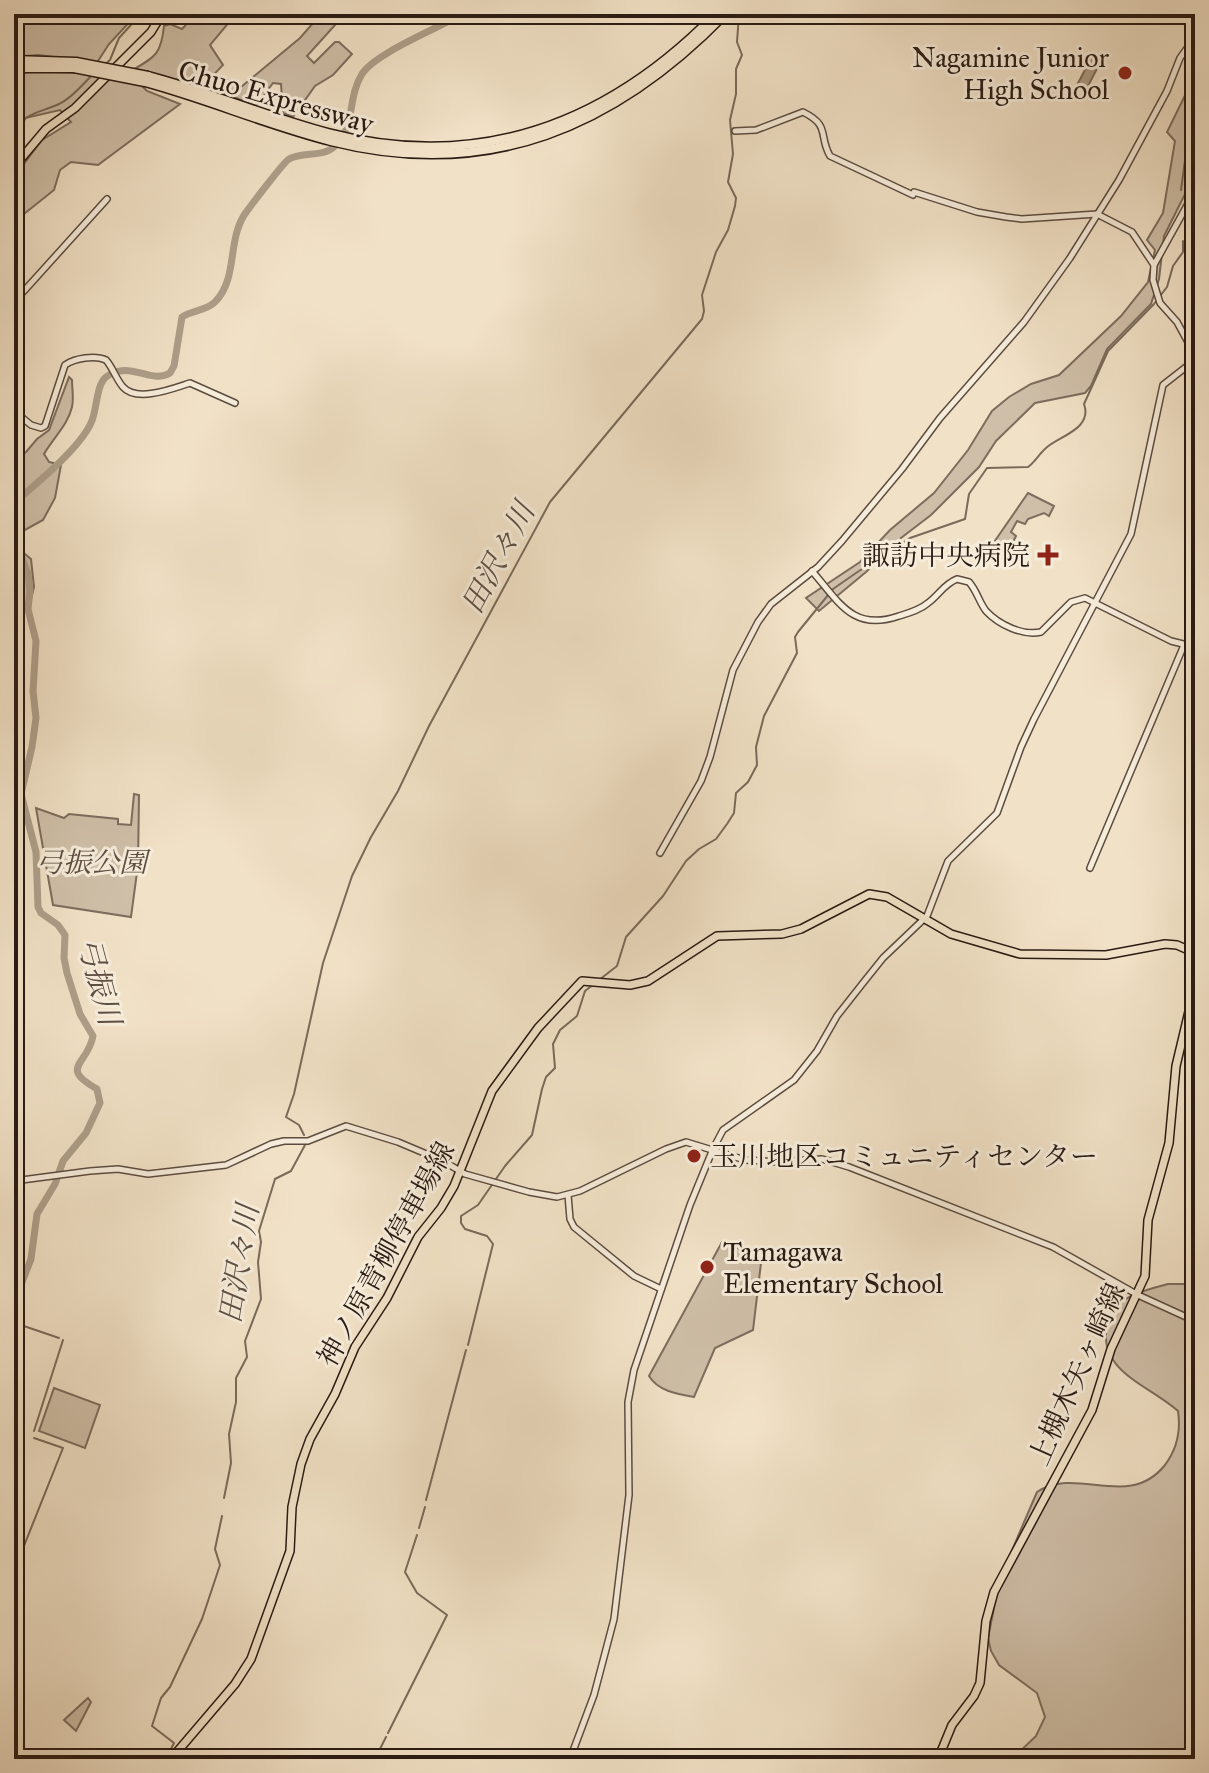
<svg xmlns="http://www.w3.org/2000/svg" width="1209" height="1773" font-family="'IM FELL Great Primer','Noto Serif JP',serif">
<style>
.green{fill:#cfbfa8;stroke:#7c6d5e;stroke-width:2}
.water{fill:#ad9e89;stroke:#796a5a;stroke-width:2}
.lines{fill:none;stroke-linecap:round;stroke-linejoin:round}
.stream{stroke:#796a5a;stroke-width:2}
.river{stroke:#ad9e89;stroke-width:7}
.minor-casing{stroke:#5c4c40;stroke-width:8}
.major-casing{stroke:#2a1b14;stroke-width:10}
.highway-casing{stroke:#2a1b14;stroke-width:11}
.minor{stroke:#f6ecda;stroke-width:5}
.major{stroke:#f1e1c6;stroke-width:7}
.highway{stroke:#f1e1c6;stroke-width:8}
.highway-bridge-casing{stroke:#2a1b14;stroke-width:11;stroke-linecap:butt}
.highway-bridge{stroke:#f1e1c6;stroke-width:8}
.poi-dot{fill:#8f2418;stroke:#f6ecda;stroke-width:3}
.labels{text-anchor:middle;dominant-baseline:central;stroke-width:6;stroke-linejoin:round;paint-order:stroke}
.poi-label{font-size:28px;fill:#2a1b14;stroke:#f6ecda;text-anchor:end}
.street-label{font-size:28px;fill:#2a1b14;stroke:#f6ecda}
.park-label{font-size:28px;font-style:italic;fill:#5c4c40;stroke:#f6ecda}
.water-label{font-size:30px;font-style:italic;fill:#5e4f43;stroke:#f6ecda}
</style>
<rect width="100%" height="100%" fill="#f1e1c6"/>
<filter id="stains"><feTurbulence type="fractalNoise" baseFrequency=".0025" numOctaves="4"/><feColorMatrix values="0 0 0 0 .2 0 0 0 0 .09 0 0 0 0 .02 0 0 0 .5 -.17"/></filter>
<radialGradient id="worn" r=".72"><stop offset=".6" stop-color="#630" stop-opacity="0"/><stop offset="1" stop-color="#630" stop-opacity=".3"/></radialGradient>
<!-- green -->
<g class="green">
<polygon points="14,14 137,14 109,44 89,75 141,85 147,91 180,104 98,165 71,162 60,170 54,190 14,222 14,177 42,140 71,122 60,110 25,118 14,156 14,75 33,71 76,73 80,60 38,55 14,57"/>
<path d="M196 14H236L210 45 223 65 204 85 131 71C155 57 161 55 164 26L170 24 182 29Z"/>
<polygon points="321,14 345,14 307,56 314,63 335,42 339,42 352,54 333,75 315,86 293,117 283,113 281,84 273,83 256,106 207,86 221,76 241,87 300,38"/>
<polygon points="1195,75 1195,130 1192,137 1195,134 1195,193 1189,186 1164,236 1159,279 1151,304 1107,349 1091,386 1085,393 1035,403 996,441 979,467 931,515 901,538 866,572 819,611 806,598 860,562 890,530 934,493 968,450 992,411 1009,397 1031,384 1059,375 1121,316 1148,282 1155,250 1147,240 1163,213 1175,141 1167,132"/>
<path d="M69 377 72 380C72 389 74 399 72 407 68 425 53 438 44 454L49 462 61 465 55 498 43 520 14 536V460L26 452 37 439 49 430Z"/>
<polygon points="1028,493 1054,506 1049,516 1044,513 1028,519 1025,524 1017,521 1011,532 1016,536 1011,546 1019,550 1017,555 1022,558 1013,566 990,548"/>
<polygon points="14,545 31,559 34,587 31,599 25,605 14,603"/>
<polygon points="134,794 139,795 138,865 131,917 53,905 36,808 64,818 69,814 118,819 118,824 131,825"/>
<path d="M722 1242 756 1255 761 1263 753 1330 715 1348 694 1397C677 1394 658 1391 649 1376Z"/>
<path d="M1168 1284H1195V1759H1012L1036 1736 1045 1717 1037 1693 999 1665 991 1651 988 1638 1000 1578 1037 1492C1077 1465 1128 1511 1165 1465 1177 1449 1181 1431 1178 1411 1149 1385 1094 1370 1108 1322 1115 1296 1145 1290 1168 1284Z"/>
<polygon points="54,1388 100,1405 85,1448 39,1431"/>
<polygon points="88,1698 91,1702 76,1731 64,1720"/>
</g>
<!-- water -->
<polygon class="water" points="1092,57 1101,61 1087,88 1078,83"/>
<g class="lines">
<!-- stream -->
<g class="stream">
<polyline points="104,65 110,60 119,38 141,14"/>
<path d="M14 135C22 112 40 113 59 104 72 98 83 84 93 74"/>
<polyline points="1181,190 1187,145 1195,126"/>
<path d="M599 980 617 966 626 937 663 896 686 861 699 849 716 839 727 824 734 813 736 793 748 782 757 765 756 747 764 716 797 653 795 637 798 632 833 589 856 573 910 538 965 519 969 494 987 468 1028 467C1035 462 1039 454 1046 448 1059 436 1093 429 1084 404L1108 351 1154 304 1167 287 1173 266 1183 252V241"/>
<polyline points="304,1135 299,1125 286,1117 294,1094 323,963 352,876 371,837 398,791 429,726 550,502 702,319 704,311 702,295 716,252 728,230 735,206 736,198 728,182 733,154 730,120 736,94 736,69 742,55 737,42 739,14"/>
<polyline points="15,1323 59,1338"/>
<polyline points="468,1345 493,1244 487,1236 465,1229 461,1223 461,1216 478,1205 505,1166 532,1135 542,1089 546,1077 555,1068 553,1044 560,1030 577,1016 585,991 594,984"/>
<polyline points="34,1431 63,1340"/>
<polyline points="224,1498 231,1463 229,1434 236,1402 236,1378 247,1357 245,1341 261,1299 258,1262 261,1242 259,1231 275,1179 291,1171 305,1145"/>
<polyline points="426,1500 466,1350"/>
<polyline points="419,1528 425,1507"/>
<polyline points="14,1571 63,1448 34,1438"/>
<polyline points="388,1733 447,1615 417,1593 405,1572 417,1535"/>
<polyline points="166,1759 174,1743 152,1726 161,1698 170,1687 202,1619 220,1565 215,1549 222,1516"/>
<polyline points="375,1759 386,1737"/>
</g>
<!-- river -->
<g class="river">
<path d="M14 503C36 484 79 449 91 423 97 411 96 385 106 377 130 359 150 385 170 373L174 366 182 317C192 310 206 311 215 302 239 278 226 238 247 211 252 204 284 162 289 159 303 151 323 158 335 146 356 126 347 98 362 74 375 53 438 29 461 14"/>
<path d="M14 538 28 574 30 591 28 609 36 641 33 691 36 718 32 747 21 794 36 852 38 907 41 913 58 925 65 935 64 958 67 973 80 1014 93 1036C88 1065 58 1067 97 1089L100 1103 86 1133 63 1161 55 1184 37 1214 31 1259 17 1295 14 1323"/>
</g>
<defs>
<g id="minor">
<path d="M735 131 756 130 803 112C831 126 818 135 830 156L913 195"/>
<polyline points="914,192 977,212 1006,217 1022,219 1097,214 1132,232 1154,265 1153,280 1160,303 1177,322 1195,355"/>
<polyline points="1154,265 1195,191"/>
<polyline points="14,302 107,199"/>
<path d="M14 411 31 425 41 428 45 426 65 365C75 358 95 355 106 360 113 368 116 379 123 387 137 403 174 388 190 383L235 403"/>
<path d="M812 571C839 602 853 632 899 616 909 613 920 610 928 603 939 595 944 584 957 579L969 582C977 591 979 602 986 611 999 625 1023 636 1041 632L1071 602 1085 598 1171 641 1195 647"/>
<polyline points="660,853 701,781 710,757 733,670 758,622 771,604 818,567 842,541 902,469 940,418 1024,322 1070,258 1119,180 1167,91 1180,58 1195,37"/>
<polyline points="1090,868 1184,645"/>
<polyline points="14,1181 90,1171 118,1169 148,1174 226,1165 271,1144 284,1141 308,1141 346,1126 398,1142 443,1161 465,1174 529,1192 557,1197 580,1191 666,1149 686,1142 745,1160 779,1162 822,1159 849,1167 1053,1247 1138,1295 1195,1321"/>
<polyline points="568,1195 570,1219 574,1227 634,1276 661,1289"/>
<polyline points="570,1759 594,1695 614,1619 629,1495 628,1402 634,1370 690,1205 713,1149 723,1130 794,1080 817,1051 837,1016 863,983 883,958 927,916 948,861 997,813 1021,747 1034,719 1131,534 1163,385 1195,360"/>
</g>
<g id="major">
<polyline points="14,167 46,129 75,108 151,32 162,14"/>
<polyline points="171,1759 235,1684 251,1659 290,1551 292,1507 301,1464 310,1439 335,1394 355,1347 387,1298 418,1237 441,1208 454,1186 492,1091 538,1028 582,981 630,985 648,981 717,936 782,934 801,929 869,894 887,897 951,934 1020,954 1106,955 1165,944 1177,945 1195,953"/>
<polyline points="938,1759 952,1725 974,1696 980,1683 986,1621 994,1592 1092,1410 1111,1349 1145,1276 1148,1220 1169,1143 1176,1066 1195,986"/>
</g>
<g id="highway">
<polyline points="14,60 76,62"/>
<polyline points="14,68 74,68"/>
<path d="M148 76C209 92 267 117 328 133 481 173 608 124 716 14"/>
<path d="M145 82C208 99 268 125 331 141 489 181 615 127 725 14"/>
</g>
</defs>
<!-- minor casing -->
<use href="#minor" class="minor-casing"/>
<!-- major casing -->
<use href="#major" class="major-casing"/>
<!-- highway casing -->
<use href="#highway" class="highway-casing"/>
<!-- minor -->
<use href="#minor" class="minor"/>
<!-- major -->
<use href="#major" class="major"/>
<!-- highway -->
<use href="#highway" class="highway"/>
<defs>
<g id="highway-bridge">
<polyline points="76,62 148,76"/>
<polyline points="74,68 145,82"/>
</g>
</defs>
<!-- highway-bridge casing -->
<use href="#highway-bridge" class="highway-bridge-casing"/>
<!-- highway-bridge -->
<use href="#highway-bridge" class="highway-bridge"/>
</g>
<!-- markers -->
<g class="poi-dot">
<circle cx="1125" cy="73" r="8"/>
<path d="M1044 543h8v8h8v8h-8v8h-8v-8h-8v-8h8z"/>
<circle cx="694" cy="1156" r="8"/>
<circle cx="707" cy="1267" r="8"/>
</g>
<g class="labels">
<!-- poi labels -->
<g class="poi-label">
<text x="1109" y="57">Nagamine Junior<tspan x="1109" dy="32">High School</tspan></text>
<text x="1030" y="555">諏訪中央病院</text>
<text x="710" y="1156" text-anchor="start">玉川地区コミュニティセンター</text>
<text x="723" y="1251" text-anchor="start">Tamagawa<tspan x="723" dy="32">Elementary School</tspan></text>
</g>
<!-- street labels -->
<g class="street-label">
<text transform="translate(276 97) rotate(16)">Chuo Expressway</text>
<text transform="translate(386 1254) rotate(-61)">神ノ原青柳停車場線</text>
<text transform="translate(1077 1374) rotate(-66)">上槻木矢ヶ崎線</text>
</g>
<!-- park labels -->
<g class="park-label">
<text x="91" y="862">弓振公園</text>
</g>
<!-- water labels -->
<g class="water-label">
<text transform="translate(498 558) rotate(-62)">田沢々川</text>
<text transform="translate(99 981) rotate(75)">弓振川</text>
<text transform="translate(239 1264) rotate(-81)">田沢々川</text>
</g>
</g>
<!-- margin -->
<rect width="1209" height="1773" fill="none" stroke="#f1e1c6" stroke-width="48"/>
<rect x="16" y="16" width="1177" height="1741" fill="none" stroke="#2a1b14" stroke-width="4"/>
<rect x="24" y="24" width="1161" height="1725" fill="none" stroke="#2a1b14" stroke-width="2"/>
<rect width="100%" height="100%" filter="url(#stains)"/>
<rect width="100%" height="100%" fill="url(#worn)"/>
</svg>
